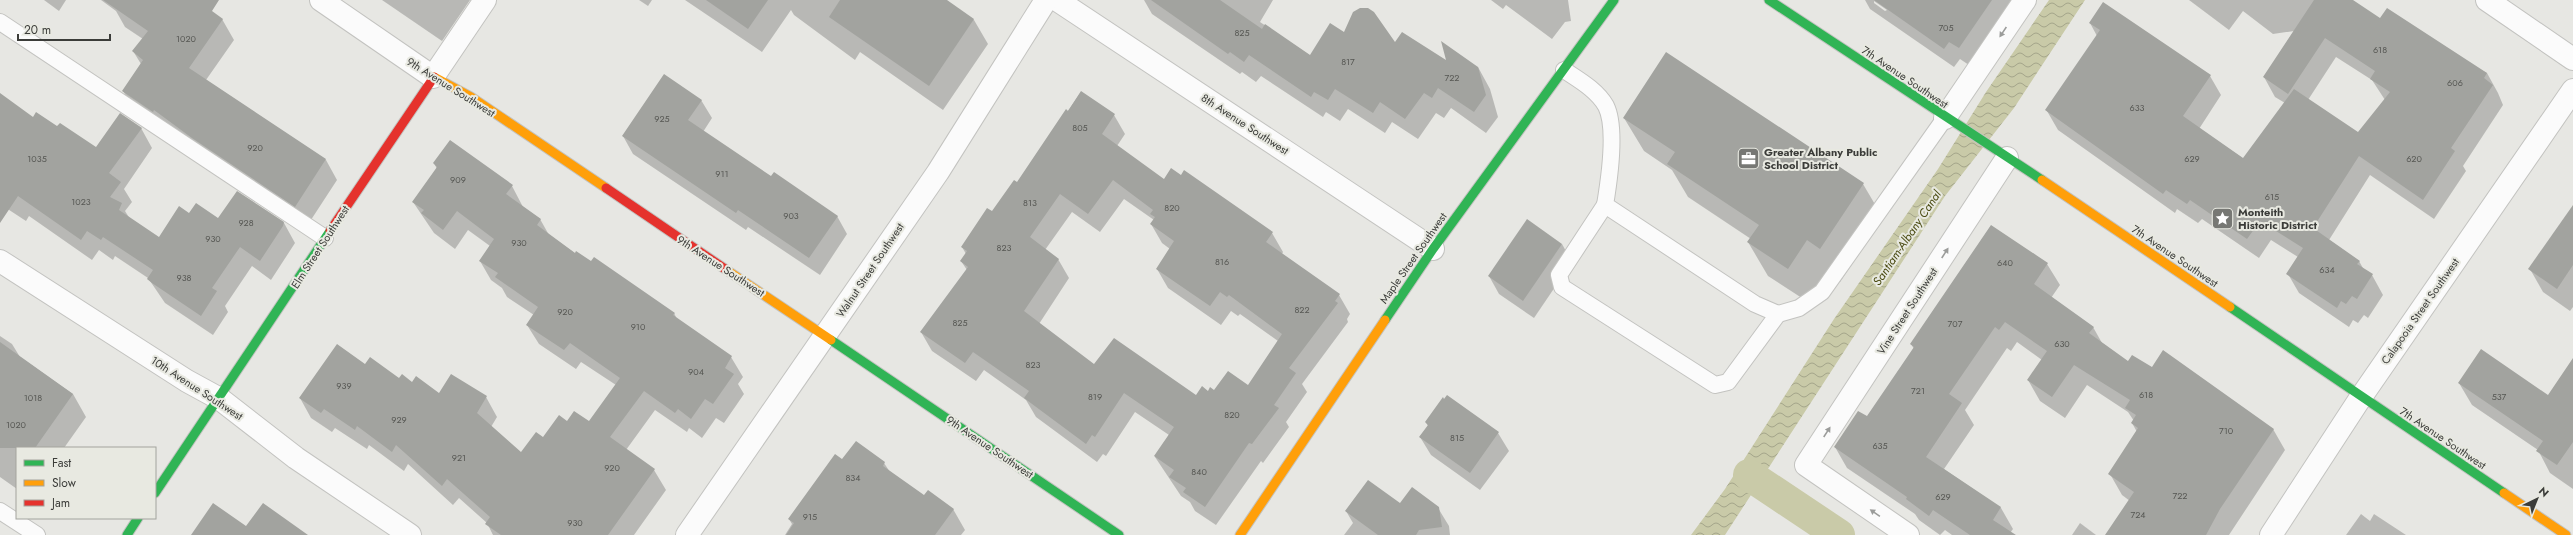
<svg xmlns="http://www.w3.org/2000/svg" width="2573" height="535" font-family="Jost,sans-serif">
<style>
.water{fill:url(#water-waves)}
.shadow{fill:#0003;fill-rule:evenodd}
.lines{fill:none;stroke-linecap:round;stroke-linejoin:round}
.canal{stroke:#c9caa8;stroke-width:32}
.building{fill:#a2a39f;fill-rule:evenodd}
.lane-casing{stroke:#c3c3c0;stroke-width:18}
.street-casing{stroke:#c3c3c0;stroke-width:24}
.fast-casing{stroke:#c3c3c0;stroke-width:11}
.slow-casing{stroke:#c3c3c0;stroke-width:11}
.jam-casing{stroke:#c3c3c0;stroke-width:11}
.lane{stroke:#fbfbfb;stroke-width:16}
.street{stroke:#fbfbfb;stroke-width:22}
.fast{stroke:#30b455;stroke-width:9}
.slow{stroke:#ff9f0a;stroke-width:9}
.jam{stroke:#e5322d;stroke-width:9}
.oneway{fill:#9b9c9a}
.labels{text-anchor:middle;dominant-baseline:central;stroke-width:4;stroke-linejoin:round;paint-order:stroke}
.number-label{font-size:9px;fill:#555652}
.street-label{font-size:11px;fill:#3b3c39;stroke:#e8e9e1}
.poi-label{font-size:11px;font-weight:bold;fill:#3b3c39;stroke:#e8e9e1;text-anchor:start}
.water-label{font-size:12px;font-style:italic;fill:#4b4c13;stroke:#e8e9e1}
</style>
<defs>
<pattern id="water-waves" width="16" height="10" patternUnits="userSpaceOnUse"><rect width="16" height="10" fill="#c9caa8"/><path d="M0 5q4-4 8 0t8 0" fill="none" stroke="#a4a58a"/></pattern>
</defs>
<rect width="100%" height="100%" fill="#e7e7e3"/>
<!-- water -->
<polygon class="water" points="2049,0 2085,0 2014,108 1945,196 1725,535 1691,535 1725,489 1834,319 1938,169 1986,92"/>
<!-- shadow -->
<g class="shadow">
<polygon points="44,0 66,0 59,11"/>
<polygon points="101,0 193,0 222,19 234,40 206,80 326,160 337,180 307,226 135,111 123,91 141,64 133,51 143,39 125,27 116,11"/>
<polygon points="382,0 470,0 442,41"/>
<polygon points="639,0 652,0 648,6"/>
<polygon points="685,0 945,0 974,20 988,44 943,110 860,52 855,60 794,15 791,10 762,52"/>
<polygon points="1144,0 1273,0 1260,22 1311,56 1344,33 1395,44 1447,63 1478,67 1490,89 1498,117 1486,133 1451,108 1444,118 1436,113 1418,139 1392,122 1385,133 1348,109 1340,121 1326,112 1323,117 1261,76 1256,82 1242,72 1240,74 1152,14"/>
<polygon points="1491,0 1568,0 1571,21 1565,22 1552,39 1506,5 1503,9"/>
<path d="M1865 0H2013L1969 65 1960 59 1954 67 1870 9ZM1874 1 1887 10 1885 11 1874 3Z"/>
<path d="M2189 0H2352L2380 20 2487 73 2498 93 2503 105 2463 166 2466 171 2434 219 2370 175 2329 240 2359 261 2364 270 2372 275 2383 295 2368 318 2364 315 2358 323 2353 320 2349 327 2299 293 2288 274 2298 257 2271 240 2259 258 2202 219 2198 223 2177 209 2175 213 2058 130 2047 111 2097 36 2090 23 2210 76 2221 95 2199 129 2244 159 2285 103 2275 97 2264 77 2294 31 2273 34 2243 11 2229 30ZM2336 57 2372 80 2385 100 2358 133 2308 100Z"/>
<path d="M1081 92 1114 115 1125 134 1117 146 1164 180 1272 233 1283 252 1282 254 1339 295 1350 314 1347 319 1348 322 1302 384 1307 392 1286 422 1289 427 1263 463 1261 461 1216 525 1195 511 1190 502 1181 496 1155 457 1169 435 1135 412 1106 456 1103 454 1097 462 1036 417 1026 400 984 370 976 381 932 351 921 332 967 270 961 261 966 254 962 247 1018 183ZM1124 199 1154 220 1151 224 1162 243 1170 249 1157 269 1168 288 1221 325 1231 311 1238 316 1240 314 1278 341 1248 387 1196 396 1094 365 1039 324 1069 278 1058 259 1045 250 1072 212 1100 232Z"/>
<polygon points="0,94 33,118 58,128 96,149 141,128 152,148 124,189 132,202 125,211 130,219 159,238 189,214 218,219 284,223 295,243 271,280 252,266 225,306 228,312 213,335 165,303 148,278 115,256 113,260 99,250 92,260 29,216 26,221 0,204"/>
<polygon points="701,100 712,118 703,132 771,178 837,216 847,234 820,275 748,227 746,230 633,154 623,136"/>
<polygon points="1624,118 1863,184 1883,218 1840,282 1827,273 1808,302 1768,276 1748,242 1751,239 1688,197 1672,170 1644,151"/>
<polygon points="434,163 512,186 523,207 540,219 549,235 576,254 674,313 677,319 731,357 743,377 738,384 744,394 724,423 716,418 702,438 689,428 687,432 655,410 626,450 654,470 666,490 634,535 493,535 487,523 459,498 453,505 408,464 404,471 369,445 367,449 335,428 332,432 311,418 300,398 366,365 439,394 486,397 497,417 491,427 521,453 567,422 589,423 616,385 581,362 576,369 539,344 527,325 534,315 507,297 502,288 491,280 480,261 490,246 468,230 455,249 434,233 413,202 437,169"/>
<polygon points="2573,207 2573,307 2570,311 2543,292 2530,269"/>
<polygon points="1991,226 2047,264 2060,285 2051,298 2093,327 2102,343 2128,363 2152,368 2273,429 2285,450 2229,535 2106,535 2130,501 2122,495 2110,474 2137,432 2132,423 2134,421 2128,412 2087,385 2065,418 2040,401 2028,380 2042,360 2017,342 2011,351 2007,348 1965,410 1974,425 1944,469 2001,508 2013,529 2010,533 2014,535 1952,535 1945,530 1940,535 1919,520 1915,514 1847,468 1835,447 1867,418 1914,349 1911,344"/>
<polygon points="1562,244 1572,262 1534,318 1499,294 1489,276"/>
<polygon points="0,336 12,344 20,357 73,394 86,417 64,448 17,448 17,489 0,477"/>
<polygon points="2573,360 2573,489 2550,473 2538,450 2472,405 2459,383 2548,396"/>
<polygon points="1426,422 1498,433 1509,451 1480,490 1431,455 1420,437 1428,426"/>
<polygon points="843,461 884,463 890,472 924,496 953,509 965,530 961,535 785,535 792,524 789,519"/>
<polygon points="1400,505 1438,508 1449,526 1450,535 1344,535 1353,523 1346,511"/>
<polygon points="2361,514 2370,521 2374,514 2406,535 2346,535"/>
<polygon points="2080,523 2096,535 2072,535"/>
</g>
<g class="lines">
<!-- canal -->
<polyline class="canal" points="1749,475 1839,535"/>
</g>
<!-- building -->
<g class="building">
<polygon points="103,0 219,0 212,11 223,19 189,68 326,159 295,207 192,138 154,110 153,112 122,91 143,60 132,51 148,31"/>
<polygon points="706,0 768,0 748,29"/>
<polygon points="840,0 947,0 974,19 929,86 829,17"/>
<polygon points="1151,0 1220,0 1262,29 1265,24 1310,55 1330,23 1344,32 1353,12 1360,8 1368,8 1374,12 1395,42 1402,32 1446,60 1441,41 1478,67 1486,95 1474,112 1438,88 1432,98 1424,93 1405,119 1380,102 1373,113 1335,89 1328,100 1314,92 1311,97 1249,55 1244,62 1230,52 1228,54"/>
<polygon points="1874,0 1992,0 1959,48 1949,42 1944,49"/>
<polygon points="2314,0 2353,0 2380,18 2387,8 2487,73 2484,78 2493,85 2451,148 2455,151 2423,200 2359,156 2313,228 2360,261 2357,264 2373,274 2357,299 2352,296 2346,304 2341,301 2337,308 2286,274 2303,248 2260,221 2247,239 2190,200 2187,204 2166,190 2163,194 2045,110 2100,30 2089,23 2103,2 2211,75 2183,116 2243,158 2294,89 2358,132 2390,92 2370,79 2375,71 2325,38 2288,94 2263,77"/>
<polygon points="1666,52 1864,183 1820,249 1807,240 1788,269 1747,242 1759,225 1667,164 1675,152 1623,118"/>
<polygon points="664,74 702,100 688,120 771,176 774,172 838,216 809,258 738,210 736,213 622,136"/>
<path d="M1081 91 1115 114 1102 134 1164 179 1171 168 1181 175 1184 170 1273 232 1266 242 1340 294 1335 301 1338 303 1289 368 1296 373 1274 405 1279 408 1252 444 1249 443 1205 507 1183 492 1186 488 1169 477 1174 470 1154 456 1174 427 1124 393 1095 437 1092 435 1086 444 1024 398 1029 391 973 352 965 363 920 332 968 267 960 261 967 251 961 247 987 208 992 211 1014 180 1017 182 1066 109 1068 111ZM1113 180 1153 210 1150 214 1155 217 1150 224 1174 241 1156 269 1210 306 1220 292 1227 297 1229 295 1282 334 1248 385 1228 371 1214 390 1210 387 1208 391 1202 386 1196 395 1114 338 1094 364 1024 311 1059 259 1030 237 1060 194 1088 214Z"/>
<polygon points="0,93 33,117 36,112 57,126 60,123 96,147 120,113 142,128 109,173 121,182 110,197 122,203 119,210 159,237 179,206 189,213 196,203 218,218 237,191 284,222 283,226 260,261 240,247 212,288 217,291 201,316 152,283 147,279 153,270 103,237 101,240 87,231 81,240 18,196 0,223"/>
<polygon points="450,140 513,185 506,194 541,219 537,225 575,253 576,251 591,261 594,257 675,313 673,315 732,356 725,368 734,374 713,404 705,399 691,419 678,409 675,413 644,391 610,437 655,469 608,535 501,535 485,524 490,517 447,479 442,486 396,445 392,452 357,426 355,430 324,409 321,413 299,398 337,344 365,364 370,357 399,378 402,374 412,382 416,376 439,393 451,374 487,396 477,413 521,452 536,432 543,437 559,415 567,421 574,411 589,421 620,378 570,343 564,350 526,325 538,307 495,277 498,273 479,261 494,239 457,211 443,230 421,213 424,210 412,202 437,167 433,163"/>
<polygon points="2573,205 2573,265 2557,289 2528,269"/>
<polygon points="1527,219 1562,244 1523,301 1488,276"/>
<polygon points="1991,225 2048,263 2034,284 2094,327 2089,333 2128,361 2132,355 2152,367 2163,350 2274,429 2220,509 2206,535 2105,535 2134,492 2108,474 2138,428 2131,423 2136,415 2125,408 2130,400 2074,365 2052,397 2027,380 2047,351 2005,322 1999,330 1995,327 1949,394 1962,403 1926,457 2001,507 1993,520 2016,535 1970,535 1933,510 1929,516 1906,499 1907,497 1834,447 1858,411 1867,416 1914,347 1910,344"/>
<polygon points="0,342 73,394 35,448 0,448"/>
<polygon points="2481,349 2548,395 2573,358 2573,442 2557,465 2536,451 2543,441 2458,383"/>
<polygon points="1447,395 1499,432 1470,473 1419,437 1428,425 1425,422 1443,397 1444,399"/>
<polygon points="856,441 885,462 883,466 924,495 928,490 954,509 935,535 786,535 794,523 788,519 835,454 842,459"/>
<polygon points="1368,480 1400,503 1412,487 1439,507 1442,527 1419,530 1416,535 1378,535 1345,511"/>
<polygon points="213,503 246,526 263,503 308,535 191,535"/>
</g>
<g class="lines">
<defs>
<g id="lane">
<polyline points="0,22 325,238"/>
<path d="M1564 70C1579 80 1597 90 1606 106 1617 128 1609 181 1605 205L1755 304 1778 314 1799 308 1822 292 1945 118"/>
<polyline points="1605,205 1559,275 1562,287 1715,385 1728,382 1778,314"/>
<polyline points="0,511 37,535"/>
</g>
<g id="street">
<polyline points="321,0 433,77 485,0"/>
<polyline points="1057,0 1433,249"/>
<polyline points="2487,0 2573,59"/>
<polyline points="1945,118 2025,0"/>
<polyline points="0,261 187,381 220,399 296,458 410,535"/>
<polyline points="687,535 938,172 1046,0"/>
<polyline points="1908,535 1806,465 2007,158"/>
<polyline points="2271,535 2361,397 2573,90"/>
</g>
<g id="fast">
<polyline points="1769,0 2042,180"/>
<polyline points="2230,307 2504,493"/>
<polyline points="1385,320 1433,249 1614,0"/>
<polyline points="831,340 1119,535"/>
<polyline points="155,493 330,231"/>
<polyline points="127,535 138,518"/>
</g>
<g id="slow">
<polyline points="434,77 471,97 606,188"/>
<polyline points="2042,180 2230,307"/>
<polyline points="728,271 831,340"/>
<polyline points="2504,493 2566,535"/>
<polyline points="1240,535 1385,320"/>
</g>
<g id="jam">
<polyline points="606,188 728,271"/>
<polyline points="330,231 434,77"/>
</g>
</defs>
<!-- lane casing -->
<use href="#lane" class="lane-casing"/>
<!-- street casing -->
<use href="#street" class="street-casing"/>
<!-- fast casing -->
<use href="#fast" class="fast-casing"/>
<!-- slow casing -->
<use href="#slow" class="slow-casing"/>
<!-- jam casing -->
<use href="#jam" class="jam-casing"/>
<!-- lane -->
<use href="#lane" class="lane"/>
<!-- street -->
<use href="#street" class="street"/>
<!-- fast -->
<use href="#fast" class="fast"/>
<!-- slow -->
<use href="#slow" class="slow"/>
<!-- jam -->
<use href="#jam" class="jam"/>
</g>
<!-- one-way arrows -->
<defs><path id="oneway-solid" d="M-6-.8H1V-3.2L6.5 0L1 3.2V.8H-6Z"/></defs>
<g class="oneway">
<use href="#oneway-solid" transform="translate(2003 32) rotate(124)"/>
<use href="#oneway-solid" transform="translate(1945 253) rotate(-57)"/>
<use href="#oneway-solid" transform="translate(1827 432) rotate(-57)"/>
<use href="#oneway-solid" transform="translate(1875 513) rotate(-145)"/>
</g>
<!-- icons -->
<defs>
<symbol id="office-square" viewBox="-11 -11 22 22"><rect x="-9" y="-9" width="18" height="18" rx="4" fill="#777874" stroke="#e8e9e1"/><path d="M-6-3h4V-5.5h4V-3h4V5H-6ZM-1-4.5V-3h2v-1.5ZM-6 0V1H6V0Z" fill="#fff"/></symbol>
<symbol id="sight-square" viewBox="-11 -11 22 22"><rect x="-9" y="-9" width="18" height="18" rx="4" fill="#777874" stroke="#e8e9e1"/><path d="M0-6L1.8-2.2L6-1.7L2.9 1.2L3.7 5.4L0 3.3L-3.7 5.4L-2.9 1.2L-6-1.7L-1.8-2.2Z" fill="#fff"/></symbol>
</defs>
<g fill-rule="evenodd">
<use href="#office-square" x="1736" y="146" width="25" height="25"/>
<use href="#sight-square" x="2210" y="206" width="25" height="25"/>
</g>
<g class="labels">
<!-- number labels -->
<g class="number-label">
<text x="1946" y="27">705</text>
<text x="1242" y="32">825</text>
<text x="186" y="38">1020</text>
<text x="2380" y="49">618</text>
<text x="1348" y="61">817</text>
<text x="1452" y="77">722</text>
<text x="2455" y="82">606</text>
<text x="2137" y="107">633</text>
<text x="662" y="118">925</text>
<text x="1080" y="127">805</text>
<text x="255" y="147">920</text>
<text x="37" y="158">1035</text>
<text x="2192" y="158">629</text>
<text x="2414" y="158">620</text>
<text x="722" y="173">911</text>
<text x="458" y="179">909</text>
<text x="2272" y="196">615</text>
<text x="81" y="201">1023</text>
<text x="1030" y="202">813</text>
<text x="1172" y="207">820</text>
<text x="791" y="215">903</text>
<text x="246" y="222">928</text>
<text x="213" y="238">930</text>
<text x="519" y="242">930</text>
<text x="1004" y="247">823</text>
<text x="1222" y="261">816</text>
<text x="2005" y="262">640</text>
<text x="2327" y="269">634</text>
<text x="184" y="277">938</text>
<text x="1302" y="309">822</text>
<text x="565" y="311">920</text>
<text x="960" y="322">825</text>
<text x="1955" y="323">707</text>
<text x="638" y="326">910</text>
<text x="2062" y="343">630</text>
<text x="1033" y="364">823</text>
<text x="696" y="371">904</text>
<text x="344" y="385">939</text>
<text x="1918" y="390">721</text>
<text x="2146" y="394">618</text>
<text x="1095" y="396">819</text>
<text x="2499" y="396">537</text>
<text x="33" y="397">1018</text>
<text x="1232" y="414">820</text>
<text x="399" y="419">929</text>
<text x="16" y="424">1020</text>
<text x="2226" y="430">710</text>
<text x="1457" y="437">815</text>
<text x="1880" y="445">635</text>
<text x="459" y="457">921</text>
<text x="612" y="467">920</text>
<text x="1199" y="471">840</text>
<text x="853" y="477">834</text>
<text x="2180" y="495">722</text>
<text x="1943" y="496">629</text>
<text x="2138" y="514">724</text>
<text x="810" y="516">915</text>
<text x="575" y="522">930</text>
</g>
<!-- street labels -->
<g class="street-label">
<text transform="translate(1905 77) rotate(34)">7th Avenue Southwest</text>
<text transform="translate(451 87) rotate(32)">9th Avenue Southwest</text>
<text transform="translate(1245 124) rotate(33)">8th Avenue Southwest</text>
<text transform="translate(320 247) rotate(-57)">Elm Street Southwest</text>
<text transform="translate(2175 256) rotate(34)">7th Avenue Southwest</text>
<text transform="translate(1413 258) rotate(-55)">Maple Street Southwest</text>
<text transform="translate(721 266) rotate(33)">9th Avenue Southwest</text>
<text transform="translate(870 270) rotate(-56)">Walnut Street Southwest</text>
<text transform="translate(1907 311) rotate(-57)">Vine Street Southwest</text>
<text transform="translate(2420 311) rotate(-55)">Calapooia Street Southwest</text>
<text transform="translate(197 388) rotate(33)">10th Avenue Southwest</text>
<text transform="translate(2443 438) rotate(34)">7th Avenue Southwest</text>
<text transform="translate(990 447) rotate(34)">9th Avenue Southwest</text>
</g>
<!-- poi labels -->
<g class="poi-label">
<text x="1764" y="152">Greater Albany Public<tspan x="1764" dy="13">School District</tspan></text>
<text x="2238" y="212">Monteith<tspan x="2238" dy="13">Historic District</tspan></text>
</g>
<!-- water labels -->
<g class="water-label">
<text transform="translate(1907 238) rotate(-56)">Santiam-Albany Canal</text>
</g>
</g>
<!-- legend -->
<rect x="16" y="447" width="140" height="72" fill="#e8e9e1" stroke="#a3a49e"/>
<rect x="24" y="460" width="20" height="6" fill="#30b455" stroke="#a3a49e"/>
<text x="52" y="467" font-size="12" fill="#3b3c39">Fast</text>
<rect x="24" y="480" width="20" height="6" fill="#ff9f0a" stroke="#a3a49e"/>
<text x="52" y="487" font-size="12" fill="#3b3c39">Slow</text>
<rect x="24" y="500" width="20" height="6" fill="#e5322d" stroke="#a3a49e"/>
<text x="52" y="507" font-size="12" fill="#3b3c39">Jam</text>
<!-- north arrow -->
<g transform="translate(2537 499) rotate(43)" stroke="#e8e9e1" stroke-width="3" paint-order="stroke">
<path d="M0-3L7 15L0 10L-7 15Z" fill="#3b3c39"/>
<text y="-6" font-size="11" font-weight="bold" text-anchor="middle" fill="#3b3c39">N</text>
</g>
<!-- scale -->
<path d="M18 34v6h92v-6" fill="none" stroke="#3b3c39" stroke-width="2"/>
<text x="24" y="34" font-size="12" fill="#3b3c39" stroke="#e8e9e1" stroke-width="3" paint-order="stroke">20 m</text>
</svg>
